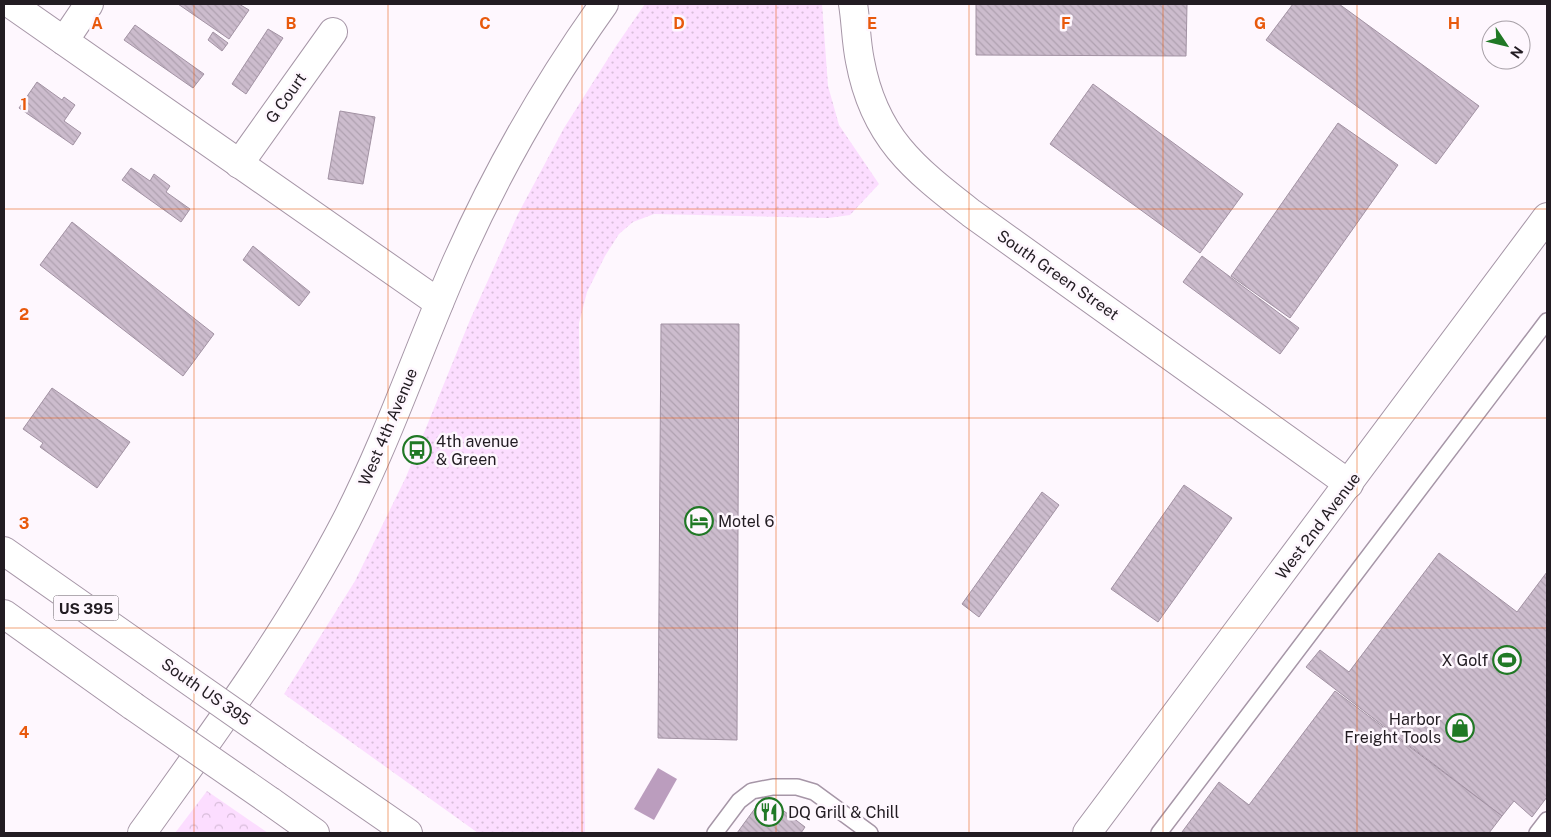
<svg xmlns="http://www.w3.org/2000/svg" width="1551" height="837" font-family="'Public Sans',sans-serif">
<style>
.grass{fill:url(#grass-dots)}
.park{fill:url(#park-crowns)}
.water{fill:#bb9dbe}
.building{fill:url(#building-back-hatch);stroke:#a292a3}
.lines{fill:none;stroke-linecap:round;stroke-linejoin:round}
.service-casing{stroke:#a696a7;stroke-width:18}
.minor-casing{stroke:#a696a7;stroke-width:30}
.tertiary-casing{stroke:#a696a7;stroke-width:30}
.trunk-casing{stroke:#a696a7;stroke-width:30}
.service{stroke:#fff;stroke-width:15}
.minor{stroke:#fff;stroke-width:28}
.tertiary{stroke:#fff;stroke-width:28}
.trunk{stroke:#fff;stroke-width:28}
.trunk-bridge-casing{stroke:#a696a7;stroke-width:30;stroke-linecap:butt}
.trunk-bridge{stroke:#fff;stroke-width:28}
.grid{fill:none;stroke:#e8590c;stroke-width:1;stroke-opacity:0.55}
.labels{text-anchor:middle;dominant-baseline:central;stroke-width:5;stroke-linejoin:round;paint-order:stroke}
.shield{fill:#fef7fe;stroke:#645e64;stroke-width:1}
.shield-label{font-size:15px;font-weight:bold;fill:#221c22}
.street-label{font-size:16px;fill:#221c22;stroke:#fef7fe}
.poi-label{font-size:16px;fill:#221c22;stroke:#fef7fe;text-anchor:start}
.grid-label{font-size:16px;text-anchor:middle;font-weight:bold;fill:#e8590c;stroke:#fef7fe;stroke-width:5;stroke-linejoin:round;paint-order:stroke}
</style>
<defs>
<pattern id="grass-dots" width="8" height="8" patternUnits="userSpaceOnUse" patternTransform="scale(1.25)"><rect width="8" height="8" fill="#fcddff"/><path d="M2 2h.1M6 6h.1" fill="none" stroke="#d8bdda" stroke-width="1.8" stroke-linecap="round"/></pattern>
<pattern id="park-crowns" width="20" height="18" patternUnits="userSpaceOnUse" patternTransform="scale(1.25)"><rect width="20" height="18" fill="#fcddff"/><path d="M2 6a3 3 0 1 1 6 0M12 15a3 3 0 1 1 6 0" fill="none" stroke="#d8bdda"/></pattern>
<pattern id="building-back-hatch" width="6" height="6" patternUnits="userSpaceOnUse" patternTransform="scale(1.25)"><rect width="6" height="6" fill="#ccbccd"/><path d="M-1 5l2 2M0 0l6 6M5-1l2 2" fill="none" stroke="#afa1b0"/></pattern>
</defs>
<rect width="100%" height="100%" fill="#fef7fe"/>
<!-- grass -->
<polygon class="grass" points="645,4 822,4 828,86 839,125 879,184 850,215 828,218 654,214 633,222 619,234 605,256 587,292 579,323 585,833 478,833 284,694 355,581 406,477 470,320 518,214 564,128 616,46"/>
<!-- park -->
<polygon class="park" points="207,791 268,833 175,833"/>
<!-- water -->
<polygon class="water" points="658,768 677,779 654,820 634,809"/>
<!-- building -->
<g class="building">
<polygon points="178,4 239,4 249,10 229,39"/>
<polygon points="976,4 1187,4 1186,56 976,55"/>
<polygon points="1293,4 1339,4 1479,106 1436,164 1266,40"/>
<polygon points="135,25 204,74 193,88 124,40"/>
<polygon points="268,29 283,38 246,94 232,84"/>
<polygon points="213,32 228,43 222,51 208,40"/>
<polygon points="37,82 62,100 64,97 75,105 64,121 81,133 73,145 19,108"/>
<polygon points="1093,84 1243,194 1200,253 1050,144"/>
<polygon points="340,111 375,117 363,184 328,179"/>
<polygon points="1338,123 1398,165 1290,318 1231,276"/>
<polygon points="131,168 150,181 154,174 170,186 166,192 190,209 181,222 122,180"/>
<polygon points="72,222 214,334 183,376 40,265"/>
<polygon points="253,246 310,292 299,306 243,260"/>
<polygon points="1202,256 1299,328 1280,354 1183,282"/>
<polygon points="661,324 739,324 737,740 658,738"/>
<polygon points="52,388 130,442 97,488 40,447 43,443 23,429"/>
<polygon points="1184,485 1232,518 1158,622 1111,589"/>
<polygon points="1042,492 1059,505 979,617 962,604"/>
<polygon points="1439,553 1517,612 1547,572 1547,797 1532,817 1514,801 1502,816 1306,667 1320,650 1349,672"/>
<polygon points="1335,691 1502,816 1489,833 1184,833 1182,832 1219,782 1249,805"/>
<polygon points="764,796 805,827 801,833 737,833"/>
</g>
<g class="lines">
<defs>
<g id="service">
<polyline points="715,833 739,801 752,791 773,787 797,787 814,792 870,833"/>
<polyline points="1159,833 1547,321"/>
<polyline points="1537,833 1547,820"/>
</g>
<g id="minor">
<polyline points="11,4 439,303"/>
<path d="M853 4C856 22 856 42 860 61 874 137 913 168 971 213L1349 484"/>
<polyline points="64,41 89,4"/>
<polyline points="239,164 333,32"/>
<polyline points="1087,833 1547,217"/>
</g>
<path id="tertiary" d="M142 833C214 732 289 631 346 521 389 437 419 347 457 261 497 171 547 84 604 4"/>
<g id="trunk">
<polyline points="4,551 168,666"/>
<polyline points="4,614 133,706"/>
<polyline points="295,755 408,833"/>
<polyline points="270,801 315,833"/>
</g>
</defs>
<!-- service casing -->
<use href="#service" class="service-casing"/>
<!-- minor casing -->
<use href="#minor" class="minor-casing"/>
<!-- tertiary casing -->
<use href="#tertiary" class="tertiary-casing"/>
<!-- trunk casing -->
<use href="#trunk" class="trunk-casing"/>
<!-- service -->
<use href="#service" class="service"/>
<!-- minor -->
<use href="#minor" class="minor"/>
<!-- tertiary -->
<use href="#tertiary" class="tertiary"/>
<!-- trunk -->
<use href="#trunk" class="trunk"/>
<defs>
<g id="trunk-bridge">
<polyline points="168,666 295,755"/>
<polyline points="133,706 270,801"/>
</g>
</defs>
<!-- trunk-bridge casing -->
<use href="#trunk-bridge" class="trunk-bridge-casing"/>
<!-- trunk-bridge -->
<use href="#trunk-bridge" class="trunk-bridge"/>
</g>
<!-- grid -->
<path class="grid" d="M194 4V833M388 4V833M582 4V833M776 4V833M969 4V833M1163 4V833M1357 4V833M4 209H1547M4 418H1547M4 628H1547"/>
<!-- icons -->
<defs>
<symbol id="bus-ring" viewBox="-11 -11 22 22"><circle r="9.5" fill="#fef7fe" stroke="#207825" stroke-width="1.5"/><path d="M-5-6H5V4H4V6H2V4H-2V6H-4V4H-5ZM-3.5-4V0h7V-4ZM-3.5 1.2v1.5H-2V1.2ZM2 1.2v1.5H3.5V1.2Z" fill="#207825"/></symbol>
<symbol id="hotel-ring" viewBox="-11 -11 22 22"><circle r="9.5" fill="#fef7fe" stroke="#207825" stroke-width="1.5"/><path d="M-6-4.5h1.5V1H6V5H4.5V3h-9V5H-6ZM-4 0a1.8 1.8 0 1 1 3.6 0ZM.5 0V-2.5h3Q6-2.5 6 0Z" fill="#207825"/></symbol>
<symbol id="stadium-ring" viewBox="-11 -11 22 22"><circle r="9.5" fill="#fef7fe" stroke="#207825" stroke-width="1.5"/><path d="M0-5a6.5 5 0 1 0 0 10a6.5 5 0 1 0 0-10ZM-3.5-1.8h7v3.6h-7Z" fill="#207825"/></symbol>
<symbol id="shop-ring" viewBox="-11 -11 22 22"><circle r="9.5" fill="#fef7fe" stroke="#207825" stroke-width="1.5"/><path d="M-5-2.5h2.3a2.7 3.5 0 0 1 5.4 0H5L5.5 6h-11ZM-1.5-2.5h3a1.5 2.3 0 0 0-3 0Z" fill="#207825"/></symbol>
<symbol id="restaurant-ring" viewBox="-11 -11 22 22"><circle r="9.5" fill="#fef7fe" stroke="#207825" stroke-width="1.5"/><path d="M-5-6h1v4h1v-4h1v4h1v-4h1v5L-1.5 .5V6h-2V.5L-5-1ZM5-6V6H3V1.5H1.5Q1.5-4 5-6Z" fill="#207825"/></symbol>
</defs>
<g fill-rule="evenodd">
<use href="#bus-ring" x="401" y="434" width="32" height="32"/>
<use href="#hotel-ring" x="683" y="505" width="32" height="32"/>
<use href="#stadium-ring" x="1491" y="644" width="32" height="32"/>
<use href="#shop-ring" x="1444" y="712" width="32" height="32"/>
<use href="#restaurant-ring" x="753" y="796" width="32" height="32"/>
</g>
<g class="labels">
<!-- shield labels -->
<rect class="shield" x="53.5" y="595.5" width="65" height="25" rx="4"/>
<g class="shield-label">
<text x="86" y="608">US 395</text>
</g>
<!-- street labels -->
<g class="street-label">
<text transform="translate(286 98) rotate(-55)">G Court</text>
<text transform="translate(1058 275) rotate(35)">South Green Street</text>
<text transform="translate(388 427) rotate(-67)">West 4th Avenue</text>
<text transform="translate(1318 526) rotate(-53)">West 2nd Avenue</text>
<text transform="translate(206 692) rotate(35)">South US 395</text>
</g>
<!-- poi labels -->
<g class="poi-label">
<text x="436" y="441">4th avenue<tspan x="436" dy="18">&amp; Green</tspan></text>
<text x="718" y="521">Motel 6</text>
<text x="1488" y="660" text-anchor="end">X Golf</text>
<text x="1441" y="719" text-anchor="end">Harbor<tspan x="1441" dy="18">Freight Tools</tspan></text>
<text x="788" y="812">DQ Grill &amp; Chill</text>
</g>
</g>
<g class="grid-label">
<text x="97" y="29">A</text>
<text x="291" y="29">B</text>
<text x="485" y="29">C</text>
<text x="679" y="29">D</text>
<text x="872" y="29">E</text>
<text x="1066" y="29">F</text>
<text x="1260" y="29">G</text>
<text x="1454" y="29">H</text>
<text x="24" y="110">1</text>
<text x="24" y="320">2</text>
<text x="24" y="529">3</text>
<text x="24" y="738">4</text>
</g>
<!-- border -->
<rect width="1551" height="837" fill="none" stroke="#221c22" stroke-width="10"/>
<!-- north arrow -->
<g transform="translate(1506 45) rotate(125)"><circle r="24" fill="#fef7fe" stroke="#a69fa6"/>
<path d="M0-4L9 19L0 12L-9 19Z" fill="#207825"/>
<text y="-8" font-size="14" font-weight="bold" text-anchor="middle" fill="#221c22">N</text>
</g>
</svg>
